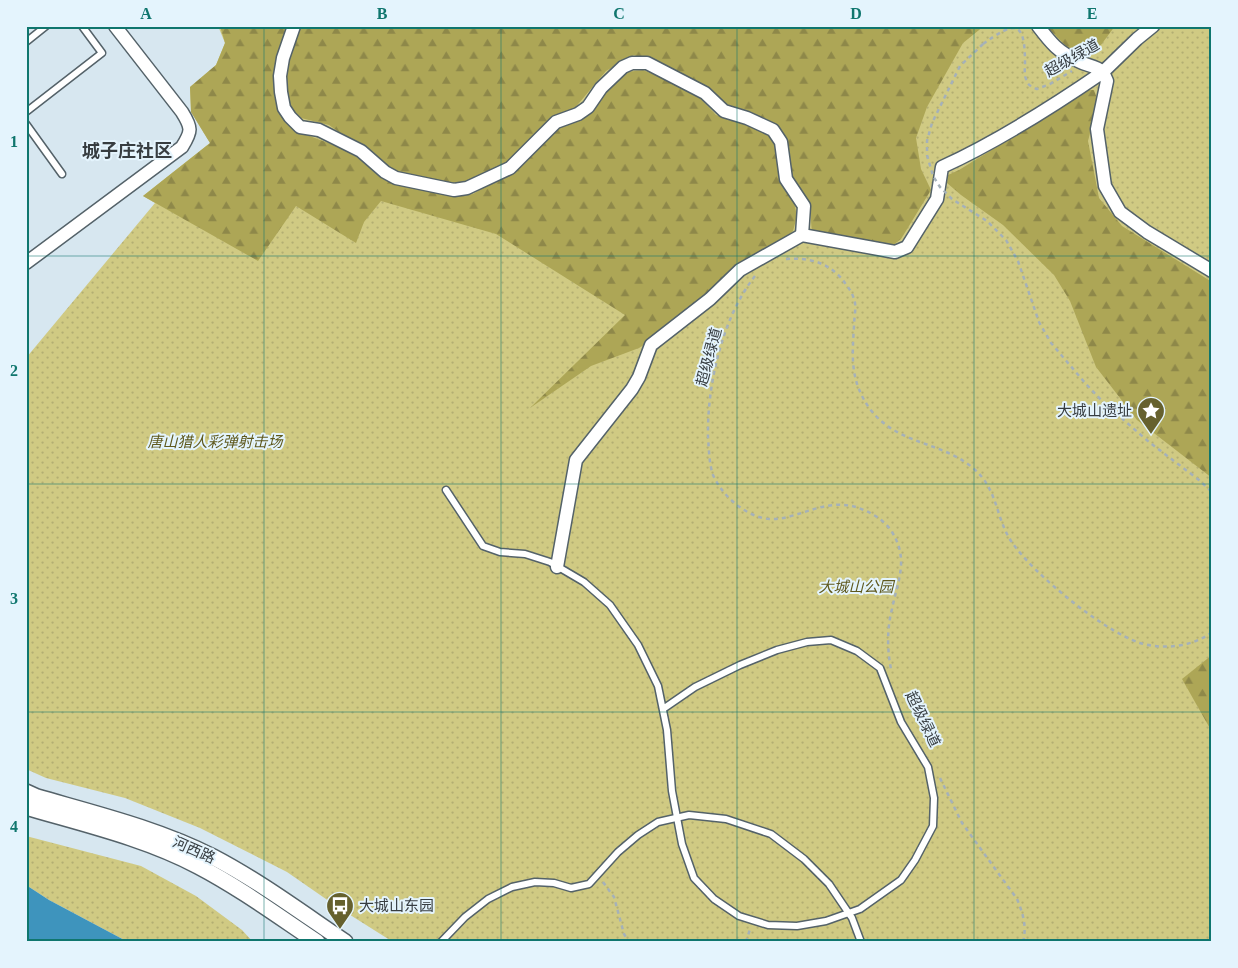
<svg xmlns="http://www.w3.org/2000/svg" width="1238" height="968" font-family="'Times New Roman','Noto Sans SC',serif">
<style>
.green{fill:url(#green-dots)}
.forest{fill:url(#forest-firs)}
.water{fill:#3e94bd}
.lines{fill:none;stroke-linecap:round;stroke-linejoin:round}
.service-casing{stroke:#546269;stroke-width:9}
.minor-casing{stroke:#546269;stroke-width:15}
.tertiary-casing{stroke:#546269;stroke-width:18}
.path{stroke:#a5b1b9;stroke-width:2.5;stroke-dasharray:4 4;stroke-linecap:butt}
.service{stroke:#fff;stroke-width:6}
.minor{stroke:#fff;stroke-width:12}
.tertiary{stroke:#fff;stroke-width:15}
.path-bridge{stroke:#a5b1b9;stroke-width:2.5;stroke-dasharray:4 4;stroke-linecap:butt}
.grid{fill:none;stroke:#0f766e;stroke-width:1;stroke-opacity:0.55}
.labels{text-anchor:middle;dominant-baseline:central;stroke-width:4;stroke-linejoin:round;paint-order:stroke}
.street-label{font-size:15px;fill:#373d41;stroke:#e4f4fd}
.poi-label{font-size:15px;fill:#373d41;stroke:#e4f4fd;text-anchor:end}
.park-label{font-size:15px;font-style:italic;fill:#5f591e;stroke:#e4f4fd}
.quarter-label{font-size:18px;font-weight:bold;fill:#373d41;stroke:#e4f4fd}
.neatline{fill:none;stroke:#0f766e;stroke-width:2}
.grid-label{font-size:16px;text-anchor:middle;font-weight:bold;fill:#0f766e}
</style>
<defs>
<pattern id="green-dots" width="8" height="8" patternUnits="userSpaceOnUse" patternTransform="scale(1.25)"><rect width="8" height="8" fill="#d0ca83"/><path d="M2 2h.1M6 6h.1" fill="none" stroke="#b3ae72" stroke-width="1.8" stroke-linecap="round"/></pattern>
<pattern id="forest-firs" width="22" height="20" patternUnits="userSpaceOnUse" patternTransform="scale(1.25)"><rect width="22" height="20" fill="#ada656"/><path d="M5 1l3.5 6h-7zM16 11l3.5 6h-7z" fill="#8e8849"/></pattern>
</defs>
<rect width="100%" height="100%" fill="#d7e7f0"/>
<!-- green -->
<g class="green">
<polygon points="218,26 1212,26 1212,942 393,942 336,906 287,872 200,828 125,798 46,778 26,769 26,358 155,203 143,196 210,143 191,112 190,87 216,65 225,43"/>
<polygon points="26,836 141,866 196,896 242,930 253,942 128,942 49,900 26,885"/>
</g>
<!-- forest -->
<g class="forest">
<polygon points="220,26 288,26 275,64 274,95 277,108 286,123 299,132 339,147 362,160 374,172 386,180 460,196 473,194 490,184 506,177 525,163 552,134 563,126 582,120 594,108 616,80 627,72 643,70 674,83 700,98 716,115 757,127 769,134 776,142 793,197 797,216 793,231 783,240 720,281 655,338 639,348 591,366 530,408 625,315 496,234 381,201 364,222 356,243 296,206 258,261 143,196 210,143 191,112 190,87 216,65 225,43"/>
<polygon points="299,26 984,26 963,43 927,107 916,138 921,169 931,190 901,239 892,246 812,235 810,206 793,181 784,135 764,118 728,107 707,90 634,55 606,71 574,109 506,164 469,184 455,184 402,175 391,169 329,125 301,118 289,110 285,86 287,58"/>
<polygon points="1046,26 1115,26 1098,49 1083,56 1069,49"/>
<polygon points="1084,90 1094,90 1098,101 1088,141 1099,198 1122,226 1212,282 1212,478 1137,420 1096,367 1070,301 1054,275 1003,225 961,195 947,183 948,175 959,170 1060,108"/>
<polygon points="1212,655 1212,732 1182,679"/>
</g>
<!-- water -->
<polygon class="water" points="26,885 49,900 128,942 26,942"/>
<g class="lines">
<defs>
<g id="service">
<polyline points="26,42 46,26"/>
<polyline points="26,112 102,53 82,26"/>
<polyline points="26,124 62,174"/>
<polyline points="446,490 483,546 500,552 525,554 550,562 584,582 610,605 638,645 658,686 667,730 672,791 682,844 694,878 714,899 739,916 768,925 797,926 826,921 860,909 901,880 915,860 933,826 934,798 928,767 901,722 880,668 857,651 831,640 807,642 777,650 740,665 695,687 663,709"/>
<polyline points="441,942 465,917 488,899 512,887 535,882 554,883 571,888 589,884 618,852 638,835 658,822 689,815 726,819 771,834 804,859 829,884 852,918 861,942"/>
</g>
<g id="minor">
<polyline points="294,26 283,58 280,76 281,92 284,108 290,117 300,127 319,130 361,151 385,172 396,178 454,190 467,188 510,168 556,122 578,114 588,107 601,88 623,67 632,63 647,63 705,93 724,111 747,118 773,130 781,142 786,179 804,206 802,235"/>
<polyline points="1153,26 1137,39 1103,72 1107,81 1097,129 1105,186 1120,212 1147,232 1212,271"/>
<path d="M26 263 182 147C192 131 192 128 182 112L115 26"/>
<path d="M557 567 576 460 632 389 639 377 651 345 710 299 740 270 802 235 895 252 907 247 937 199 942 167C999 141 1052 107 1103 72 1095 65 1087 66 1078 61 1058 52 1051 43 1038 26"/>
</g>
<g id="tertiary">
<path d="M26 792 37 797C96 814 158 829 213 857 259 881 302 913 345 942"/>
<path d="M26 807C84 824 145 838 198 866 240 888 278 916 317 942"/>
</g>
</defs>
<!-- service casing -->
<use href="#service" class="service-casing"/>
<!-- minor casing -->
<use href="#minor" class="minor-casing"/>
<!-- tertiary casing -->
<use href="#tertiary" class="tertiary-casing"/>
<!-- path -->
<g class="path">
<path d="M983 44C1014 22 1025 18 1025 63 1025 68 1024 75 1026 79 1027 85 1032 87 1037 89L1050 84 1072 71"/>
<path d="M786 259C809 257 831 263 845 283 849 288 854 296 855 303 856 310 854 319 854 326 852 358 850 381 870 409 897 445 941 441 973 468 998 489 995 516 1011 541 1032 573 1103 631 1140 643 1163 650 1193 647 1212 632"/>
<path d="M755 276C722 318 707 385 708 437 709 450 709 463 713 475 722 494 737 508 756 516 791 530 823 490 866 511 875 515 884 521 890 529 910 558 898 579 892 609 887 628 887 649 891 669"/>
<path d="M940 778 962 823 1017 899C1023 913 1027 927 1023 942"/>
<polyline points="603,882 614,897 624,934 629,942"/>
<polyline points="746,942 750,929"/>
</g>
<!-- service -->
<use href="#service" class="service"/>
<!-- minor -->
<use href="#minor" class="minor"/>
<!-- tertiary -->
<use href="#tertiary" class="tertiary"/>
<!-- path-bridge -->
<polyline class="path-bridge" points="983,44 960,66 932,123 927,141 927,155 933,176 940,187 952,199 987,221 1006,240 1018,261 1039,322 1051,343 1086,384 1102,401 1149,442 1199,480 1212,492"/>
</g>
<!-- grid -->
<path class="grid" d="M264 26V942M501 26V942M737 26V942M974 26V942M26 256H1212M26 484H1212M26 712H1212"/>
<!-- icons -->
<defs>
<symbol id="sight-pin" viewBox="-11 -11 22 30"><path d="M0 17L-7.5 6A9.5 9.5 0 1 1 7.5 6Z" fill="#66612e" stroke="#e4f4fd"/><path d="M0-6L1.8-2.2L6-1.7L2.9 1.2L3.7 5.4L0 3.3L-3.7 5.4L-2.9 1.2L-6-1.7L-1.8-2.2Z" fill="#fff"/></symbol>
<symbol id="bus-pin" viewBox="-11 -11 22 30"><path d="M0 17L-7.5 6A9.5 9.5 0 1 1 7.5 6Z" fill="#66612e" stroke="#e4f4fd"/><path d="M-5-6H5V4H4V6H2V4H-2V6H-4V4H-5ZM-3.5-4V0h7V-4ZM-3.5 1.2v1.5H-2V1.2ZM2 1.2v1.5H3.5V1.2Z" fill="#fff"/></symbol>
</defs>
<g fill-rule="evenodd">
<use href="#sight-pin" x="1135" y="395" width="32" height="43"/>
<use href="#bus-pin" x="324" y="890" width="32" height="43"/>
</g>
<g class="labels">
<!-- street labels -->
<g class="street-label">
<text transform="translate(1072 58) rotate(-29)">超级绿道</text>
<text transform="translate(709 357) rotate(-75)">超级绿道</text>
<text transform="translate(923 719) rotate(64)">超级绿道</text>
<text transform="translate(194 850) rotate(24)">河西路</text>
</g>
<!-- poi labels -->
<g class="poi-label">
<text x="1132" y="411">大城山遗址</text>
<text x="359" y="906" text-anchor="start">大城山东园</text>
</g>
<!-- park labels -->
<g class="park-label">
<text x="215" y="442">唐山猎人彩弹射击场</text>
<text x="856" y="587">大城山公园</text>
</g>
<!-- quarter labels -->
<g class="quarter-label">
<text x="127" y="151">城子庄社区</text>
</g>
</g>
<!-- border -->
<rect width="1238" height="968" fill="none" stroke="#e4f4fd" stroke-width="55"/>
<rect x="28" y="28" width="1182" height="912" class="neatline"/>
<g class="grid-label">
<text x="146" y="19">A</text>
<text x="382" y="19">B</text>
<text x="619" y="19">C</text>
<text x="856" y="19">D</text>
<text x="1092" y="19">E</text>
<text x="14" y="147">1</text>
<text x="14" y="376">2</text>
<text x="14" y="604">3</text>
<text x="14" y="832">4</text>
</g>
</svg>
